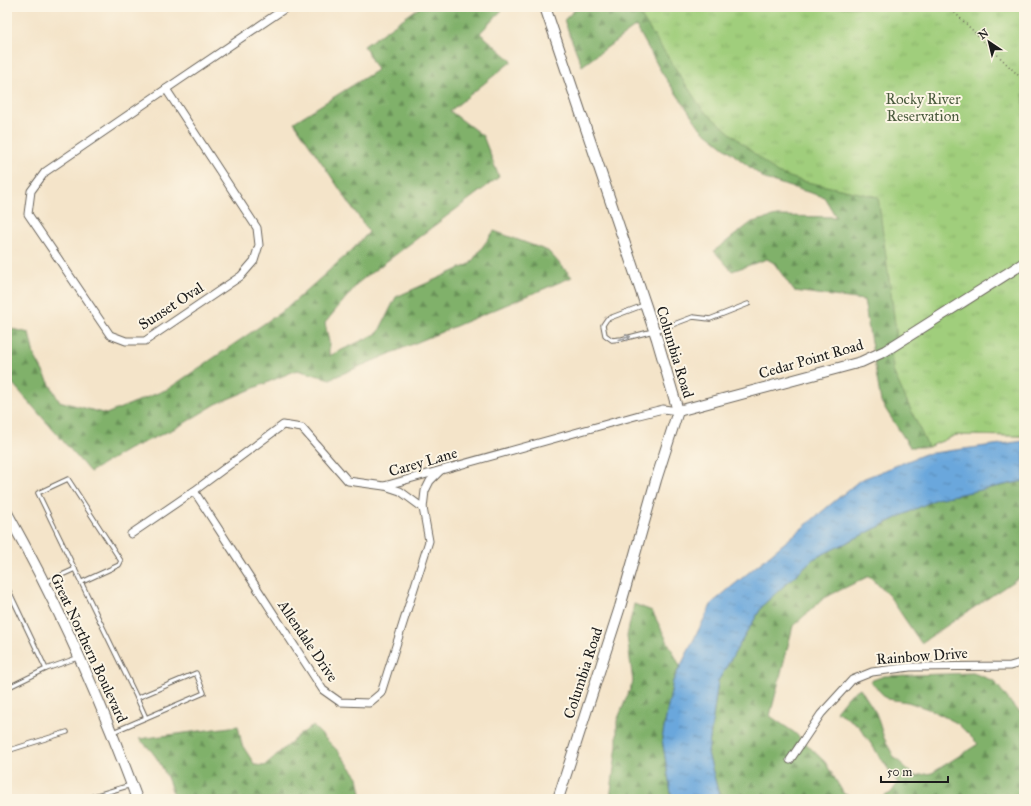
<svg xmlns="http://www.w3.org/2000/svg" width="1031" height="806" font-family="'IM FELL Great Primer',serif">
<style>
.forest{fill:url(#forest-firs);stroke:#4e6644}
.park{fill:url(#park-tufts);stroke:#5e754c}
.water{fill:url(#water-ripples);stroke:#43627c}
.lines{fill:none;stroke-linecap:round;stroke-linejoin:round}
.lane-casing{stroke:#686259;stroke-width:5.5}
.street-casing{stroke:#686259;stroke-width:9}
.secondary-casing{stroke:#686259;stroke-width:12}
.path{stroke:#686259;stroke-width:1.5;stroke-dasharray:1 3;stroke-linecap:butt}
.lane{stroke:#fff;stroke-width:3.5}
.street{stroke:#fff;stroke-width:7}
.secondary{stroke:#fff;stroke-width:10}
.oneway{stroke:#999}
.labels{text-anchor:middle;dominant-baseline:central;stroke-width:4;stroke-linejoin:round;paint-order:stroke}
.park-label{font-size:15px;fill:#4a5a3d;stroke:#fcf5e5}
.street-label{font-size:15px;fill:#1c1c1c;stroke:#fcf5e5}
</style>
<defs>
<pattern id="forest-firs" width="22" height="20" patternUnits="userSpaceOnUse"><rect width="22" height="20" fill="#80b16b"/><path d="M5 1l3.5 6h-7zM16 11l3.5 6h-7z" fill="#688f57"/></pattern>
<pattern id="park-tufts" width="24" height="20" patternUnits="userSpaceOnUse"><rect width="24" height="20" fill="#a0ce7b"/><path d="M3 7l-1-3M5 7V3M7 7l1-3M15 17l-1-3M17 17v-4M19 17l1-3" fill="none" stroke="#89b06a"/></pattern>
<pattern id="water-ripples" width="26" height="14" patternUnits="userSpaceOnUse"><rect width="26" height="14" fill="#6aa7dc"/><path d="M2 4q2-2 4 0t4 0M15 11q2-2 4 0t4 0" fill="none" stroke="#5687b2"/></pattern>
</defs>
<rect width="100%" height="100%" fill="#fcf5e5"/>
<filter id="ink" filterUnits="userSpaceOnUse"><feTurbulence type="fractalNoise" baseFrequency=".025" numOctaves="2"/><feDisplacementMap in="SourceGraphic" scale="8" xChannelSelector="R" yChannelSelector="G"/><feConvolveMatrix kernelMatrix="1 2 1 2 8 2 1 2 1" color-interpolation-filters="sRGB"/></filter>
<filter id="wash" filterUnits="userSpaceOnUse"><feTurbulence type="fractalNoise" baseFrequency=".012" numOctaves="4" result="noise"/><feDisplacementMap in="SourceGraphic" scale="16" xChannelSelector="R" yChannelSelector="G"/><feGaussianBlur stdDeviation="0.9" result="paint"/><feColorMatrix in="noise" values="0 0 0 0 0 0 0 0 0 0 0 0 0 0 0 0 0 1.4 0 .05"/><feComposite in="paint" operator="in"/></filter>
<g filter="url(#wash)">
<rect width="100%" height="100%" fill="#f4e4c9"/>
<!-- forest -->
<g class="forest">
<polygon points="420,7 505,7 480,33 512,61 450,111 483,136 499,177 359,282 325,323 329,342 329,356 378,333 396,297 470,264 494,231 548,251 572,277 330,379 297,370 216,404 178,427 129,449 90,472 7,377 7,322 12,329 29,333 34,355 59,401 106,414 168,389 287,308 352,250 369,232 294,122 377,70 364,46"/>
<polygon points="578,7 1024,7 1024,436 956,435 928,447 910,447 881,402 864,300 794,291 774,263 767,259 732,271 714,251 752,222 777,216 836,217 824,197 765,179 701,129 662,73 636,26 582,66 564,20"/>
<polygon points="1024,481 1024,574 921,643 890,597 869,576 824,598 793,626 770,716 795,733 825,762 844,794 858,799 720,799 708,753 718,681 763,605 813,559 936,499"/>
<polygon points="634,604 652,611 680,666 673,681 662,739 672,799 610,799 617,745 617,721 633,682 627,636"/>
<polygon points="973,673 994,681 1015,708 1024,714 1024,799 878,799 891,793 898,783 858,725 836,711 848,696 860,688 876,713 884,738 894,757 915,776 932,773 978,744 957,723 931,710 908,702 887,699 870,681 884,676"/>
<path d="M238 726 242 745 255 765 264 766 299 735 313 726 337 750 358 777 362 799H175C167 775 159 755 139 739Z"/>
</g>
<!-- park -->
<polygon class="park" points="635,7 1024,7 1024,436 956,435 928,447 893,371 891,351 898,346 878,197 802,181 777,173 702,109"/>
<!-- water -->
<polygon class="water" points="1024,441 1024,481 936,499 813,559 763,605 718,681 708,753 720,799 672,799 662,739 673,681 712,603 860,480 925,454"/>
</g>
<g filter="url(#ink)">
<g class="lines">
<defs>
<g id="lane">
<polyline points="644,305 607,319 603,325 605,335 612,340 622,339 661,329 693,317 710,319 748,304"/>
<polyline points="82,582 119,565 121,561 68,479 38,493 137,698"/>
<polyline points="44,583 75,569"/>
<polyline points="7,587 46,669"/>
<polyline points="7,688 46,669 77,658"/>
<polyline points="113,732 204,693 196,673 137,698 146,718"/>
<polyline points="7,751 67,732"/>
<polyline points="84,799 131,785"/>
</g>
<g id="street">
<polygon points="166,89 257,228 259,245 254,261 241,276 145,341 126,341 110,335 28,214 31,191 45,172"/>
<polyline points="166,89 287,7"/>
<polyline points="385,486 400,491 423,508"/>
<polyline points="194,491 323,690 340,702 369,703 381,693 429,541 423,508 425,491 430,481 440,471"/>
<polyline points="131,534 194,491 283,425 302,428 348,481 384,486 639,415 663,409 678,411"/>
<polyline points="790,760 821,714 852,680 872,672 910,667 1010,666 1024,662"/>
</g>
<g id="secondary">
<polyline points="545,7 657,339 678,411 656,480 620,607 558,799"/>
<polyline points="678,411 861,362 885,351 1024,263"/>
<path d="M7 513C58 604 101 701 137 799"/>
</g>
</defs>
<!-- lane casing -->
<use href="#lane" class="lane-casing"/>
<!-- street casing -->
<use href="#street" class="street-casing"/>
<!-- secondary casing -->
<use href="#secondary" class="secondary-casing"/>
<!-- path -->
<polyline class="path" points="949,7 1024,81"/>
<!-- lane -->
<use href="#lane" class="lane"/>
<!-- street -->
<use href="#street" class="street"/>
<!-- secondary -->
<use href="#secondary" class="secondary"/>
</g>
<!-- one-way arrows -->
<defs><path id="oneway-shaft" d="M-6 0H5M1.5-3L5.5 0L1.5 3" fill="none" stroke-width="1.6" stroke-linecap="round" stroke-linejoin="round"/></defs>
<use class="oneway" href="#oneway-shaft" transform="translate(625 338) rotate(-15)"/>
</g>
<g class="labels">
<!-- park labels -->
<g class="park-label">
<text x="923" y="99">Rocky River<tspan x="923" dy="17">Reservation</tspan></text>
</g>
<!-- street labels -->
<g class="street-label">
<text transform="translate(171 306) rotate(-33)">Sunset Oval</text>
<text transform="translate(675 352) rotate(73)">Columbia Road</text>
<text transform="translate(811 359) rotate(-16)">Cedar Point Road</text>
<text transform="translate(423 462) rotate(-16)">Carey Lane</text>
<text transform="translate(308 641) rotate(56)">Allendale Drive</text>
<text transform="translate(89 648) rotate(65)">Great Northern Boulevard</text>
<text transform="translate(922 656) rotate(-4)">Rainbow Drive</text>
<text transform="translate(583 673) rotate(-72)">Columbia Road</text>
</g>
</g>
<!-- margin -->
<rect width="1031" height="806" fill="none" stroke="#fcf5e5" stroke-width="24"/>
<!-- north arrow -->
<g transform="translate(989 42) rotate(325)" stroke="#fcf5e5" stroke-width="3" paint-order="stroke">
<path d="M0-3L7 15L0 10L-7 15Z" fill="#1c1c1c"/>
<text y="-6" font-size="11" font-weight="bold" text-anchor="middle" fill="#1c1c1c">N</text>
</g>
<!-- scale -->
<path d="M881 776v6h67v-6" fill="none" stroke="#1c1c1c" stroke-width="2"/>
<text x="887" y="776" font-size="12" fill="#1c1c1c" stroke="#fcf5e5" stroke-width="3" paint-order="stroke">50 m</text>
</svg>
